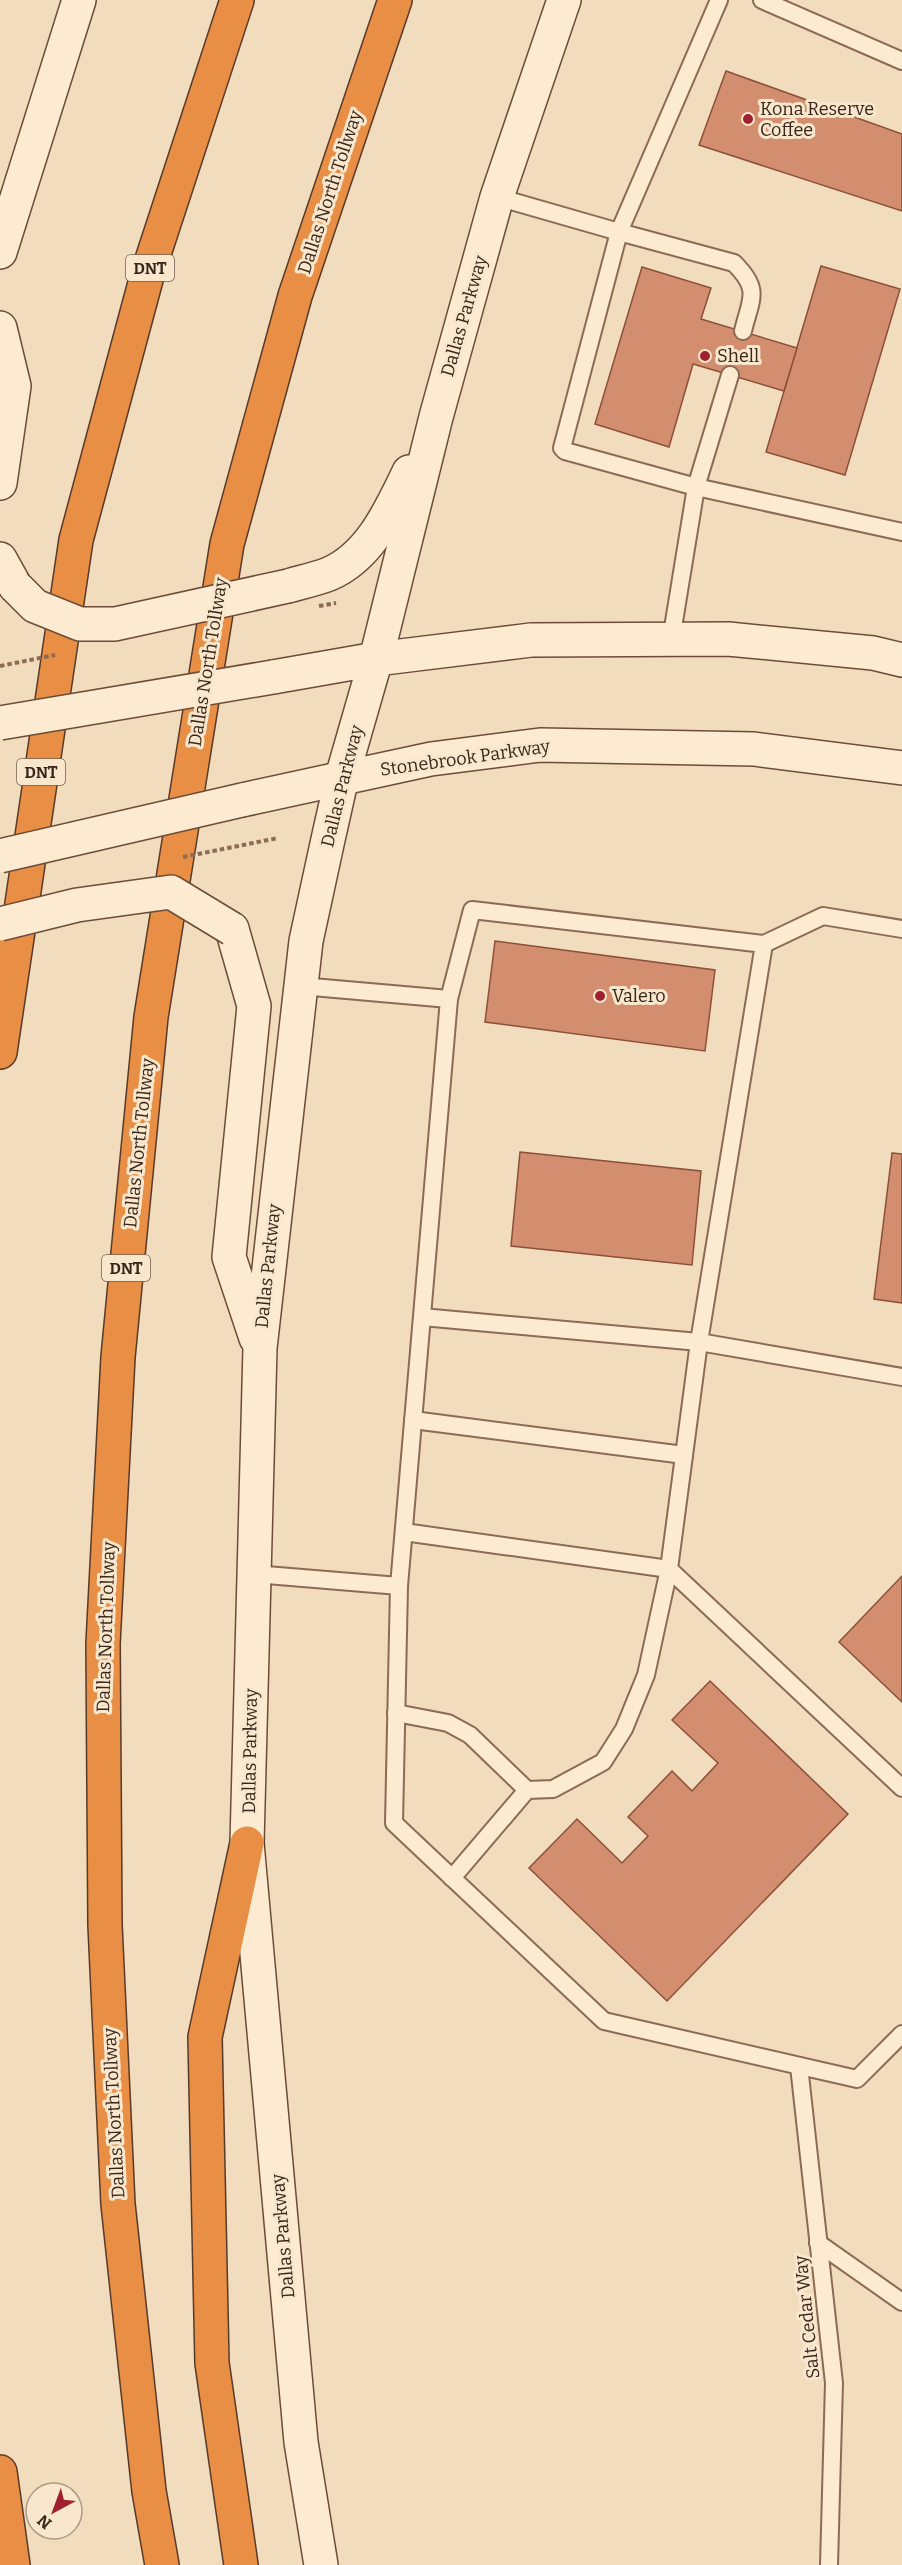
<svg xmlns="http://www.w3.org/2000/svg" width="902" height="2565" font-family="Bitter,serif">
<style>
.building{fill:#d38e70;stroke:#8c5039;stroke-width:1.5}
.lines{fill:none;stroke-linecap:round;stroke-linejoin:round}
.service-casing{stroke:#8b6b55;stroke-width:20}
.secondary-casing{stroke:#6c4c38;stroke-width:36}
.motorway-casing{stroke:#583a2a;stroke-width:36}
.service{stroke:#fcead1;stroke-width:16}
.secondary{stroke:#fcead1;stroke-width:33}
.motorway{stroke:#e98e45;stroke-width:33}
.secondary-bridge-casing{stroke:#6c4c38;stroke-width:36;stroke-linecap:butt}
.path-bridge{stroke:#8b6b55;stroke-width:4;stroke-dasharray:4.5 3;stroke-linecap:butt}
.secondary-bridge{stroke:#fcead1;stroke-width:33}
.poi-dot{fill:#9f202f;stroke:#f8e7cd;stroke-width:2}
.labels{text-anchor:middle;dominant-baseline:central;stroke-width:6;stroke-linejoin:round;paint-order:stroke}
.shield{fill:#f8e7cd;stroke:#726050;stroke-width:1.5}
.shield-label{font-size:16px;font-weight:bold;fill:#39261b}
.poi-label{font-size:18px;fill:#39261b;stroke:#f8e7cd;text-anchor:start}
.street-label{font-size:18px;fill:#39261b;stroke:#f8e7cd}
</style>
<rect width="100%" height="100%" fill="#f1dcbd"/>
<!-- building -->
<g class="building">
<polygon points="726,71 902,134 902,211 699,145"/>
<polygon points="821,266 900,289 845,475 766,452"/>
<polygon points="642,267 711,288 701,319 797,348 784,391 693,364 669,447 595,424"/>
<polygon points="495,941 715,970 705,1051 485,1022"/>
<polygon points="520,1152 701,1171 692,1265 511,1246"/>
<polygon points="892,1153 902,1154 902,1303 874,1299"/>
<polygon points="902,1576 902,1702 839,1642"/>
<polygon points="710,1681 848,1814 667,2001 529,1868 577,1819 622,1863 648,1836 628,1817 672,1771 692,1791 718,1763 672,1720"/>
</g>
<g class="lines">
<defs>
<g id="service">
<path d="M719 0 619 232 734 263C761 290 751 298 743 331"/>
<polyline points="762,0 902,61"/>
<polyline points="497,197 619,232 562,448 565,451 696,487 902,532"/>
<polyline points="671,640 696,487 730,375"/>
<polyline points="764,944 823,916 902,929"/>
<polyline points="449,999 472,910 764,944 699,1342 669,1569 902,1788"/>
<polyline points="422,1317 699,1342 902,1377"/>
<polyline points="413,1420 684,1455"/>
<polyline points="404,1532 669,1569 646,1675 624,1729 603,1762 553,1789 527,1790 452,1878"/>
<polyline points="254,1574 399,1586 449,999 301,986"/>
<polyline points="399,1586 394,1823 604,2021 857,2079 902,2034"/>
<polyline points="396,1713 448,1723 470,1735 527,1790"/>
<polyline points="799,2066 834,2383 829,2565"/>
<polyline points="818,2243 902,2302"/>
</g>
<g id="secondary">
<polyline points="0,252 79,0"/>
<polyline points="0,328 14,386 0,483"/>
<polyline points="0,559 15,586"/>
<path d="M288 586C302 582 316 579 329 574 371 556 391 509 409 472"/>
<polyline points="273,677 376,659 531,640 728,639 873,653 902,660"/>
<polyline points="242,800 431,759 540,745 754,749 902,768"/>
<polyline points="232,929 254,1006 229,1257 256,1338"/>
<polyline points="321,2565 301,2442 247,1843 260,1348 306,941 327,844 342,777 376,659 436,417 497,197 564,0"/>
</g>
<g id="motorway">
<polyline points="0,1052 76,540 148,272 237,0"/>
<polyline points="0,2472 13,2565"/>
<polyline points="162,2565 149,2491 118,2204 105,1925 103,1644 118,1357 151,1017 227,544 295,296 395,0"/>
<polyline points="241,2565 212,2363 205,2037 247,1843"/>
</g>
</defs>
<!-- service casing -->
<use href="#service" class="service-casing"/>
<!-- secondary casing -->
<use href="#secondary" class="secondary-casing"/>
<!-- motorway casing -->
<use href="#motorway" class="motorway-casing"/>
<!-- service -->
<use href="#service" class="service"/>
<!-- secondary -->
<use href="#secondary" class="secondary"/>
<!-- motorway -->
<use href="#motorway" class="motorway"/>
<defs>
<g id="secondary-bridge">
<polyline points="15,586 35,606 80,624 115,624 288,586"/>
<polyline points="0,723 273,677"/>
<polyline points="0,856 242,800"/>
<polyline points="0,924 77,905 171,892 232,929"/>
</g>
</defs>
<!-- secondary-bridge casing -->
<use href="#secondary-bridge" class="secondary-bridge-casing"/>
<!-- path-bridge -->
<g class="path-bridge">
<polyline points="319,606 336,603"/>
<polyline points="0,666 55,655"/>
<polyline points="183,857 278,838"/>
</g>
<!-- secondary-bridge -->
<use href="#secondary-bridge" class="secondary-bridge"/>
</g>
<!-- markers -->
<g class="poi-dot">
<circle cx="748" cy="119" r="6"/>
<circle cx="705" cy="356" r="6"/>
<circle cx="600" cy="996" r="6"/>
</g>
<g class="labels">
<!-- shield labels -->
<g class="shield">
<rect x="126" y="255" width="48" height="26" rx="4.5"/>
<rect x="17" y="759" width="48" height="26" rx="4.5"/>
<rect x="102" y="1255" width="48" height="26" rx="4.5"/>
</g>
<g class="shield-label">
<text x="150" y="268">DNT</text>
<text x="41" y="772">DNT</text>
<text x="126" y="1268">DNT</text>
</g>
<!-- poi labels -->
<g class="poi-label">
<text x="760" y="109">Kona Reserve<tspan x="760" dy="21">Coffee</tspan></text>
<text x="717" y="356">Shell</text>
<text x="612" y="996">Valero</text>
</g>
<!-- street labels -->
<g class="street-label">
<text transform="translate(330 192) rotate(-72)">Dallas North Tollway</text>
<text transform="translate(464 316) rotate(-74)">Dallas Parkway</text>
<text transform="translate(208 662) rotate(-81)">Dallas North Tollway</text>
<text transform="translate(465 758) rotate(-8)">Stonebrook Parkway</text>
<text transform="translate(342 786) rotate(-76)">Dallas Parkway</text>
<text transform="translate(139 1143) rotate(-84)">Dallas North Tollway</text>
<text transform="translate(268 1266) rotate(-84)">Dallas Parkway</text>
<text transform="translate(106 1627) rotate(-88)">Dallas North Tollway</text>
<text transform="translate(250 1751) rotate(-89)">Dallas Parkway</text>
<text transform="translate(114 2113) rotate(-93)">Dallas North Tollway</text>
<text transform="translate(283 2236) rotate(-95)">Dallas Parkway</text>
<text transform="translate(807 2317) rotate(-96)">Salt Cedar Way</text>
</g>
</g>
<!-- north arrow -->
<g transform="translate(54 2511) rotate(221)"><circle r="28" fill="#f8e7cd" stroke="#ac9a86" stroke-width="1.5"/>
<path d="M0-4.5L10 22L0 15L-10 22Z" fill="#9f202f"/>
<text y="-9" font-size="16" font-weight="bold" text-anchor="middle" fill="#39261b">N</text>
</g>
</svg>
